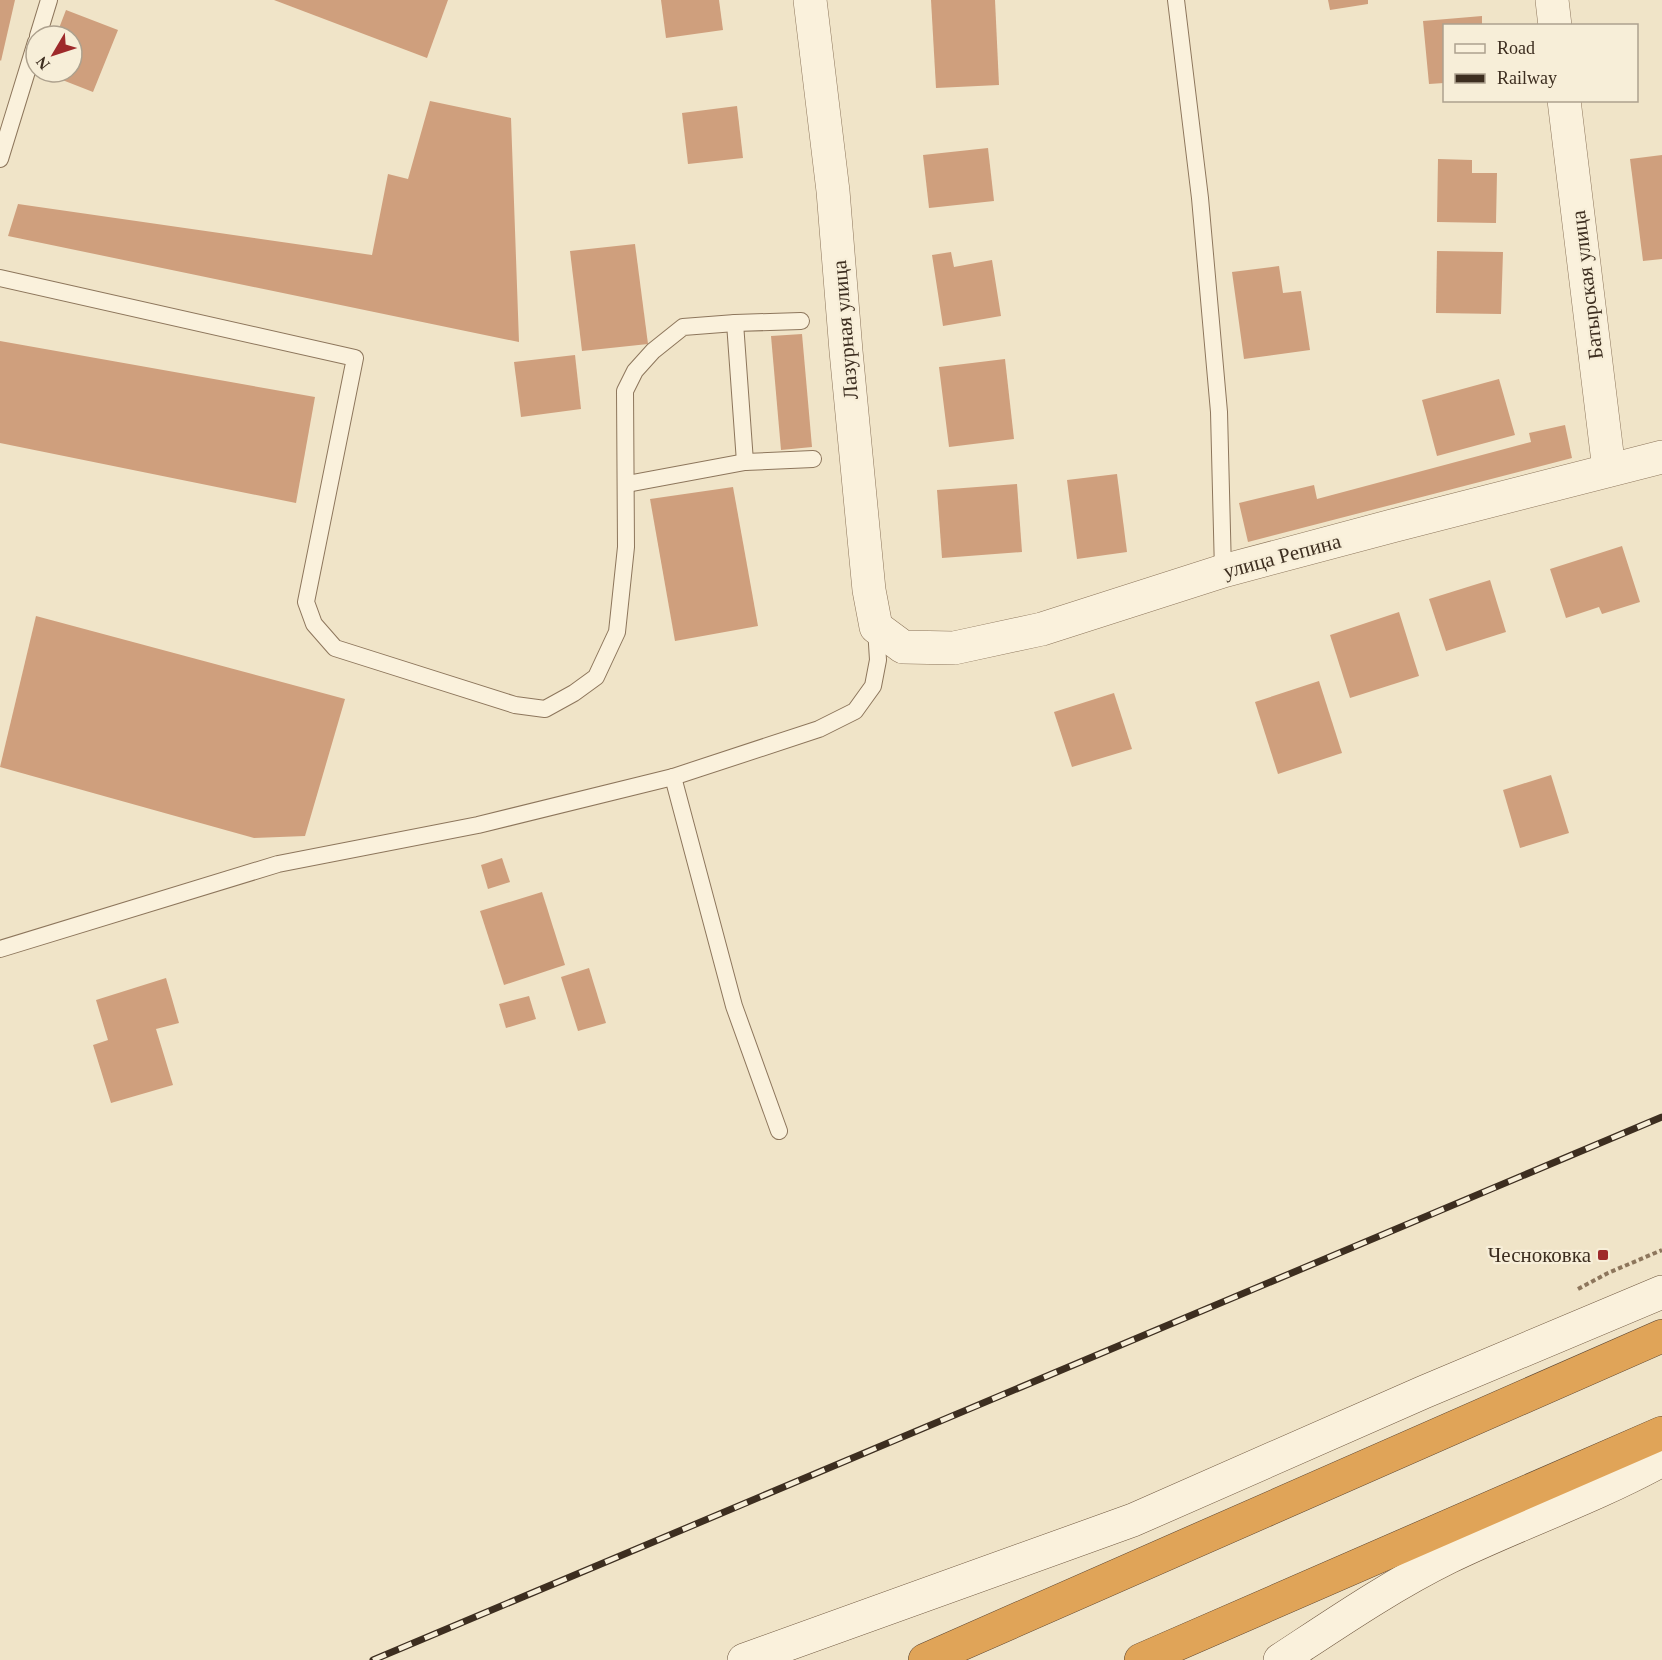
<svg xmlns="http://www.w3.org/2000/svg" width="1662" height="1660" font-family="Georgia,serif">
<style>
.building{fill:#cf9f7d}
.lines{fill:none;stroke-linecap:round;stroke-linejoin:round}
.lane-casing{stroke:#8d765c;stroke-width:18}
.street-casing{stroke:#8d765c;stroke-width:34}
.secondary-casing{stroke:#6f573f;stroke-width:34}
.highway-casing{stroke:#5b4430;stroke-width:34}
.path{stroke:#8d765c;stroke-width:4;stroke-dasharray:4.5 3;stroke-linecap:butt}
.lane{stroke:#faf1dc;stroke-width:16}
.street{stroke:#faf1dc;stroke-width:33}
.secondary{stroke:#faf1dc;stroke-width:33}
.highway{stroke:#e0a458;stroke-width:33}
.rail-casing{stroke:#3d2e20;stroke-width:7}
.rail{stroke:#f7eed8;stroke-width:4.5;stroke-dasharray:14;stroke-linecap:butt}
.poi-dot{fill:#9e2a2b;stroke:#f7eed8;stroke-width:2}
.labels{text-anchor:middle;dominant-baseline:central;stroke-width:4.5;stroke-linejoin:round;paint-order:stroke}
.street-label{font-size:21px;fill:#3d2e20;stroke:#f7eed8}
.poi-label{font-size:21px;fill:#3d2e20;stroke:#f7eed8;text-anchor:end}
</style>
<rect width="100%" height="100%" fill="#f0e4c8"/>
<!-- building -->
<g class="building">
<polygon points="0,0 15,0 1,61 0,60"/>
<polygon points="274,0 448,0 427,58"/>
<polygon points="661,0 719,0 723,30 666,38"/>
<polygon points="931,0 995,0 999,85 936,88"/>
<polygon points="1328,0 1368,0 1368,4 1330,10"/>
<polygon points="66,10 118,30 93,92 42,72 72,72 72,36 56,36"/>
<polygon points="1482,16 1482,26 1444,26 1444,83 1429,84 1423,21"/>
<polygon points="430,101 511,118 519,342 8,236 18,204 372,255 388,174 408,179"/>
<polygon points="737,106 743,158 688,164 682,113"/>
<polygon points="988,148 994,201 929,208 923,155"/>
<polygon points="1662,155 1662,259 1643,261 1630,159"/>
<polygon points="1438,159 1472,160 1472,173 1497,173 1496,223 1437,222"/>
<polygon points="635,244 648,344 582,351 570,251"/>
<polygon points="1437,251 1503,252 1501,314 1436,313"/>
<polygon points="951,252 954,267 992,260 1001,316 943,326 932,255"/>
<polygon points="1279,266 1283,293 1301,291 1310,350 1244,359 1232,272"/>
<polygon points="802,334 812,447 781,450 771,336"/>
<polygon points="0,341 315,397 296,503 0,443"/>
<polygon points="575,355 581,409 521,417 514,362"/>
<polygon points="1005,359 1014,439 949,447 939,367"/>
<polygon points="1499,379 1515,435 1437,456 1422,400"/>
<polygon points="1565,425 1572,458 1248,542 1239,503 1314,485 1317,499 1531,442 1529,433"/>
<polygon points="1117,474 1127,552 1077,559 1067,480"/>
<polygon points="1017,484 1022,552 942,558 937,490"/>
<polygon points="733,487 758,626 675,641 650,499"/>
<polygon points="1622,546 1640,602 1602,614 1599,607 1566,618 1550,569"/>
<polygon points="1490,580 1506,632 1446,651 1429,599"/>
<polygon points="1399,612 1419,676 1350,698 1330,635"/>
<polygon points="36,616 345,699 305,836 254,838 0,767"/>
<polygon points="1319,681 1342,753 1278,774 1255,702"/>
<polygon points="1114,693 1132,749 1072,767 1054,712"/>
<polygon points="1551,775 1569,833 1520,848 1503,790"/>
<polygon points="502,858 510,882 488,889 481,865"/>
<polygon points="542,892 565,965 504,985 480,911"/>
<polygon points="589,968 606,1023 578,1031 561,977"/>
<polygon points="166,978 179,1023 156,1029 173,1085 111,1103 93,1045 108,1040 96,1000"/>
<polygon points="529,996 536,1019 506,1028 499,1004"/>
</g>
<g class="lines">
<defs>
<g id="lane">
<polyline points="1176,0 1200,198 1219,412 1223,571"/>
<polyline points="38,36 49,0"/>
<polyline points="0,159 36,42"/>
<polyline points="0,278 355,358 306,602 314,624 335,648 515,705 545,709 574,693 596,677 617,632 626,547 625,391 635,371 653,351 683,327 735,323 801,321"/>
<polyline points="735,323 745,462"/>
<polyline points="627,484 745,462 813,459"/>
<polyline points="673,777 734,1006 779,1131"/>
<polyline points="0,949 278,864 478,825 673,777 819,729 855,711 873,686 878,660 876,628"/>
</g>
<g id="street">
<polyline points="810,0 833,191 846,351 869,590 876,627 903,647 954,648 1042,629 1223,571 1392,526 1662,457"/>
<polyline points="1552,0 1555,26"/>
<polyline points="1564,100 1609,470"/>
</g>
<g id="secondary">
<polyline points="744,1660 1133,1520 1424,1392 1662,1292"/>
<path d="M1280 1660C1335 1624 1390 1586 1449 1557 1519 1523 1593 1498 1662 1460"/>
</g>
<g id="highway">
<polyline points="925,1660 1662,1336"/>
<polyline points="1141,1660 1662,1433"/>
</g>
</defs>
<!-- lane casing -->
<use href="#lane" class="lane-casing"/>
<!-- street casing -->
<use href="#street" class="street-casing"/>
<!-- secondary casing -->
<use href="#secondary" class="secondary-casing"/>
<!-- highway casing -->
<use href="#highway" class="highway-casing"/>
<!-- path -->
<polyline class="path" points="1578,1289 1608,1273 1662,1250"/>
<!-- lane -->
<use href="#lane" class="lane"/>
<!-- street -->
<use href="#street" class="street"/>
<!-- secondary -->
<use href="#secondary" class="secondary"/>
<!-- highway -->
<use href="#highway" class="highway"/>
<defs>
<polyline id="rail" points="373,1660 1662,1117"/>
</defs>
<!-- rail casing -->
<use href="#rail" class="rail-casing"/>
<!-- rail -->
<use href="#rail" class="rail"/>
</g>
<!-- markers -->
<rect class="poi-dot" x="1597" y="1249" width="12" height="12" rx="3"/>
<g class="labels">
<!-- street labels -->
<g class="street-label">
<text transform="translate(1587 285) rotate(-97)">Батырская улица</text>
<text transform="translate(845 330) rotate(-95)">Лазурная улица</text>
<text transform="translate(1282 556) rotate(-15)">улица Репина</text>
</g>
<!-- poi labels -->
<g class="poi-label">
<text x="1591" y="1255">Чесноковка</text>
</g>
</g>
<!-- legend -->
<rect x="1443" y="24" width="195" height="78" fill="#f7eed8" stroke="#ada18e" stroke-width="1.5"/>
<rect x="1455" y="44" width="30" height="9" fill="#faf1dc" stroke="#ada18e" stroke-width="1.5"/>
<text x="1497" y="54" font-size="18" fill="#3d2e20">Road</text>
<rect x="1455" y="74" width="30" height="9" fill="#3d2e20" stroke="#ada18e" stroke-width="1.5"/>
<text x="1497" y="84" font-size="18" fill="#3d2e20">Railway</text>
<!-- north arrow -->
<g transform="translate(54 54) rotate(231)"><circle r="28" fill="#f7eed8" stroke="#ada18e" stroke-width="1.5"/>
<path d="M0-4.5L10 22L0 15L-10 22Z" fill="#9e2a2b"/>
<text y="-9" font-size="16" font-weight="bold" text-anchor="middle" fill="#3d2e20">N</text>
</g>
</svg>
